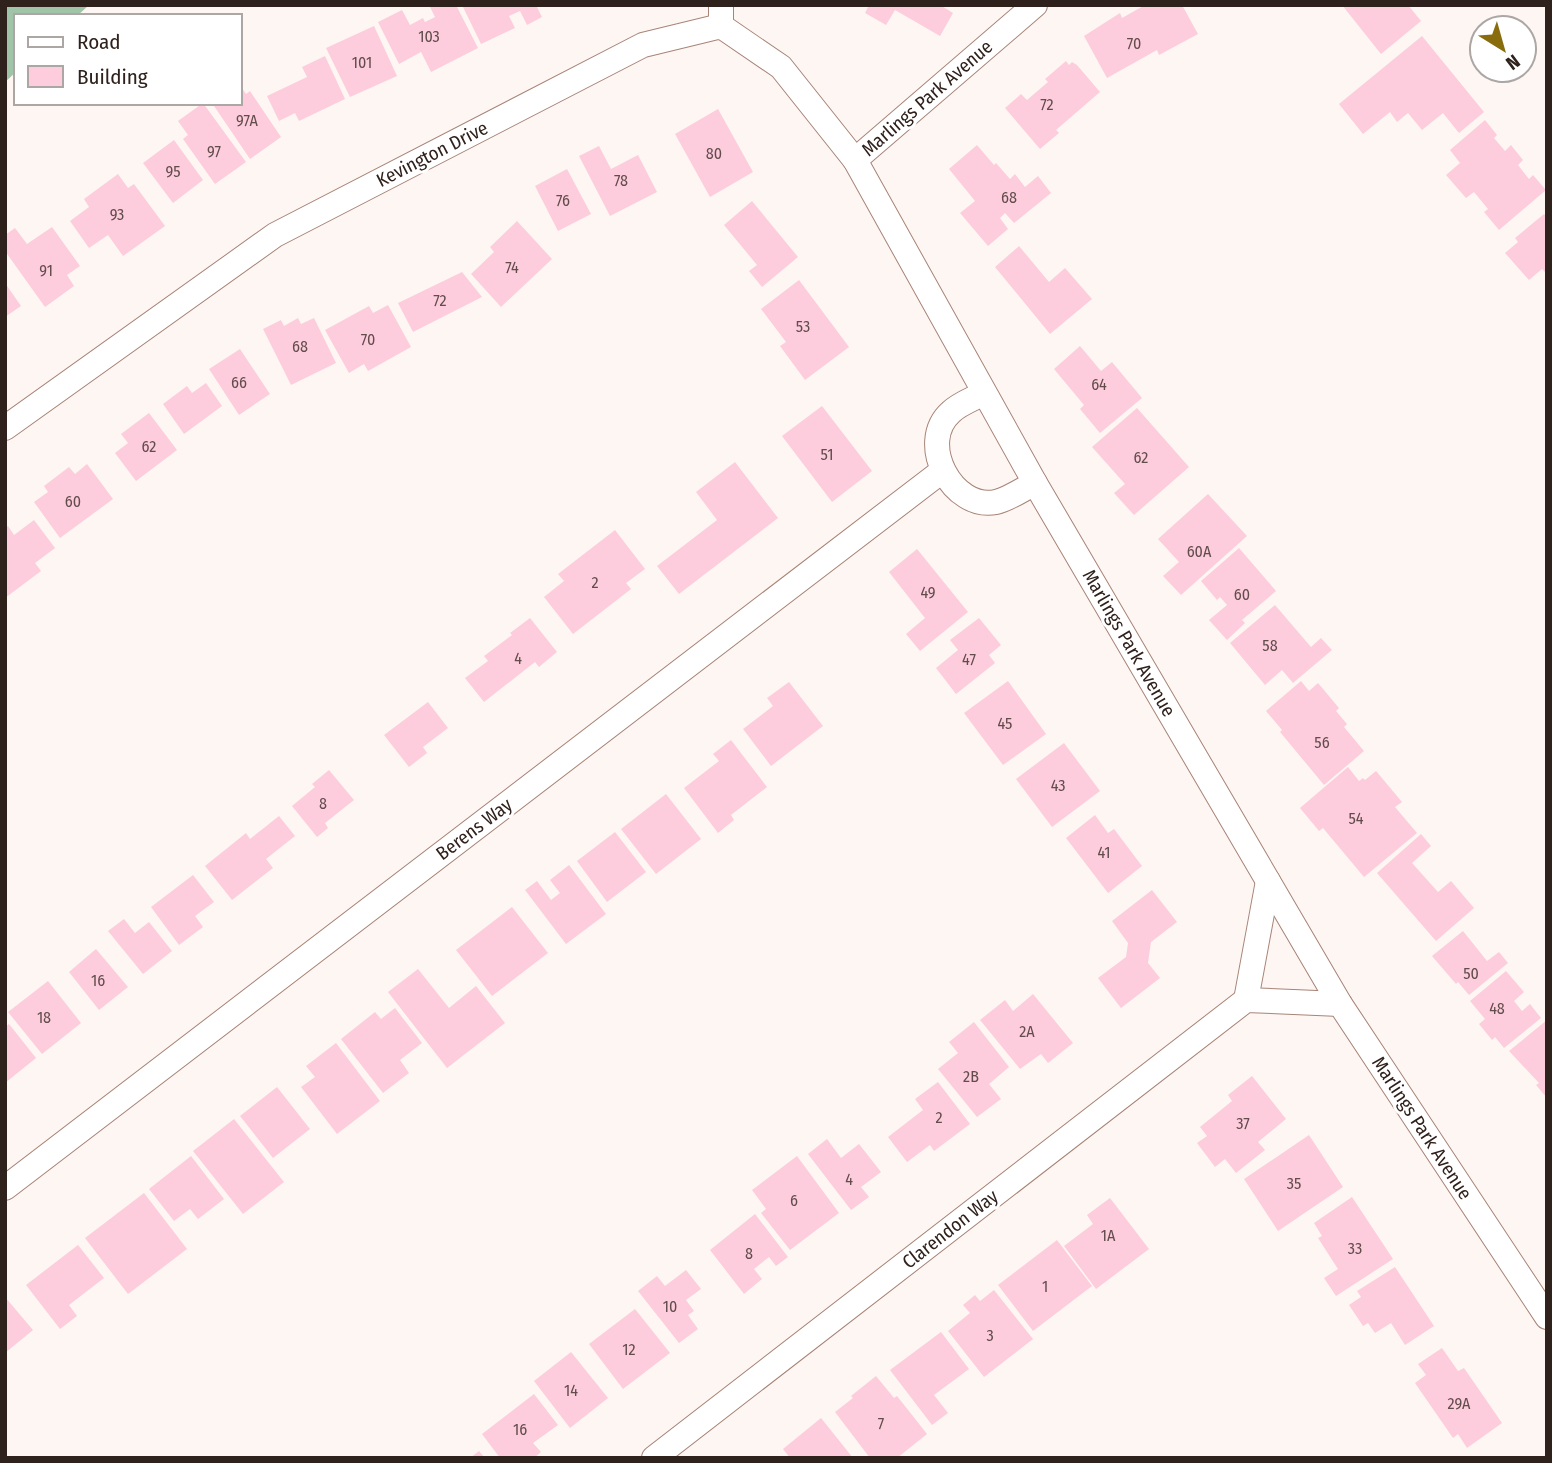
<svg xmlns="http://www.w3.org/2000/svg" width="1552" height="1463" font-family="'Fira Sans Condensed',sans-serif">
<style>
.forest{fill:#9fc4a7}
.building{fill:#fdcdde}
.lines{fill:none;stroke-linecap:round;stroke-linejoin:round}
.minor-casing{stroke:#a78477;stroke-width:26}
.minor{stroke:#fff;stroke-width:24}
.labels{text-anchor:middle;dominant-baseline:central;stroke-width:6;stroke-linejoin:round;paint-order:stroke}
.number-label{font-size:16px;fill:#624c4c}
.street-label{font-size:19px;fill:#2f211c;stroke:#fff}
</style>
<rect width="100%" height="100%" fill="#fef6f3"/>
<!-- forest -->
<polygon class="forest" points="5,5 89,5 77,16 16,16 16,72 5,82"/>
<!-- building -->
<g class="building">
<polygon points="429,5 456,5 478,48 431,72 421,52 399,64 378,22 402,10 410,25 423,18 425,22 435,17"/>
<polygon points="462,5 536,5 542,17 527,25 520,11 509,16 515,28 481,44"/>
<polygon points="869,5 940,5 953,13 940,36 895,10 886,25 865,13"/>
<polygon points="1145,5 1182,5 1198,34 1159,55 1157,50 1107,78 1084,36 1120,13 1122,18"/>
<polygon points="1342,5 1408,5 1421,21 1381,54"/>
<polygon points="374,26 397,76 350,97 326,48"/>
<polygon points="1422,36 1484,112 1459,133 1443,113 1422,130 1408,113 1397,122 1390,112 1363,134 1339,104"/>
<polygon points="325,56 345,99 299,121 295,113 279,121 267,96 307,77 302,67"/>
<polygon points="1066,61 1069,65 1072,62 1077,65 1100,92 1056,130 1059,133 1040,149 1005,108 1021,94 1027,100 1048,82 1045,79"/>
<polygon points="240,85 246,94 250,91 281,137 250,159 212,103 240,103"/>
<polygon points="203,103 246,162 215,184 183,139 188,135 178,121"/>
<polygon points="718,109 753,172 710,197 675,134"/>
<polygon points="1485,120 1497,135 1494,138 1505,151 1511,145 1523,160 1518,165 1529,179 1533,175 1546,190 1499,230 1484,212 1488,209 1474,192 1466,198 1446,175 1460,163 1450,150"/>
<polygon points="174,140 203,180 173,203 143,163"/>
<polygon points="977,145 994,165 996,163 1010,179 1015,174 1025,187 1038,176 1051,193 1014,223 1005,213 1000,218 1008,229 988,246 960,213 975,201 949,169"/>
<polygon points="599,146 611,169 638,155 657,192 610,216 579,156"/>
<polygon points="567,169 591,214 558,231 535,186"/>
<polygon points="118,174 128,188 134,184 165,226 123,256 108,235 89,248 70,221 89,207 84,199"/>
<polygon points="752,201 798,257 762,287 749,271 757,265 724,225"/>
<polygon points="1544,214 1547,218 1547,274 1542,269 1529,280 1505,253 1518,242 1515,238"/>
<polygon points="517,221 552,259 501,307 471,274 494,252 490,247"/>
<polygon points="52,227 80,266 67,275 74,286 45,307 5,251 5,235 15,228 27,244"/>
<polygon points="1019,246 1049,282 1065,268 1092,299 1050,334 995,267"/>
<polygon points="462,272 482,297 413,332 398,303"/>
<polygon points="799,280 849,347 805,380 780,346 786,342 761,309"/>
<polygon points="5,283 21,306 5,317"/>
<polygon points="388,305 411,347 368,371 364,364 349,373 325,330 369,306 373,313"/>
<polygon points="298,318 301,324 314,318 336,363 291,385 263,329 281,320 284,326"/>
<polygon points="1080,346 1101,371 1112,362 1142,398 1100,433 1080,409 1084,405 1054,369"/>
<polygon points="240,349 270,394 239,415 209,369"/>
<polygon points="206,383 222,406 184,434 163,404 187,386 192,393"/>
<polygon points="822,406 872,471 832,502 782,436"/>
<polygon points="1137,408 1189,467 1134,515 1114,493 1125,484 1092,447"/>
<polygon points="149,413 177,450 136,481 115,453 128,443 121,434"/>
<polygon points="735,462 778,518 679,594 657,566 717,520 696,492"/>
<polygon points="87,464 113,499 60,538 34,502 48,492 44,486 69,467 75,474"/>
<polygon points="1208,494 1247,536 1181,595 1163,576 1179,562 1158,539"/>
<polygon points="34,520 55,548 35,563 41,571 5,598 5,528 8,526 14,535"/>
<polygon points="615,530 645,569 626,583 631,589 573,634 544,597 564,581 558,574"/>
<polygon points="1239,548 1276,591 1242,620 1245,623 1227,640 1209,620 1227,605 1220,597 1217,600 1201,581"/>
<polygon points="917,549 968,612 920,651 906,634 925,618 889,572"/>
<polygon points="1275,605 1311,647 1321,638 1332,650 1293,683 1282,670 1265,685 1230,643"/>
<polygon points="530,618 557,652 539,667 535,662 484,702 465,678 488,661 484,656 512,635 510,633"/>
<polygon points="979,618 1001,645 989,655 995,663 956,694 936,668 958,650 950,640"/>
<polygon points="1008,681 1046,734 1003,765 964,713"/>
<polygon points="1301,681 1309,691 1318,683 1339,708 1336,711 1347,724 1344,727 1364,751 1324,785 1280,732 1282,730 1266,711"/>
<polygon points="789,682 823,726 771,766 743,729 773,706 767,698"/>
<polygon points="428,702 448,728 423,747 427,753 409,767 384,735"/>
<polygon points="731,740 767,787 731,815 734,820 718,833 684,788 719,761 713,754"/>
<polygon points="1064,743 1100,791 1052,827 1016,779"/>
<polygon points="1348,767 1359,781 1363,778 1365,780 1376,771 1402,802 1395,807 1417,833 1364,877 1323,828 1319,831 1300,808"/>
<polygon points="329,770 354,800 325,823 328,828 317,837 292,806 315,787 312,784"/>
<polygon points="666,794 701,839 656,874 621,829"/>
<polygon points="1095,815 1108,833 1114,829 1142,866 1108,893 1066,838"/>
<polygon points="279,816 295,836 266,859 273,868 232,900 205,866 246,833 250,839"/>
<polygon points="615,832 646,872 607,902 577,861"/>
<polygon points="1421,834 1431,846 1412,863 1438,892 1451,881 1474,908 1436,941 1377,873"/>
<polygon points="569,865 606,914 566,944 525,890 537,881 551,900 560,893 550,880"/>
<polygon points="193,875 214,902 195,916 203,927 179,945 151,907"/>
<polygon points="1152,890 1177,922 1151,942 1148,963 1160,978 1121,1008 1098,978 1126,957 1128,943 1112,921"/>
<polygon points="512,907 548,953 492,996 456,950"/>
<polygon points="124,919 135,933 149,922 172,951 143,974 108,931"/>
<polygon points="1463,931 1487,961 1499,952 1508,963 1469,995 1458,982 1456,984 1432,956"/>
<polygon points="96,949 128,987 99,1010 69,972"/>
<polygon points="418,969 449,1008 476,986 505,1023 447,1068 388,992"/>
<polygon points="1506,971 1524,992 1514,1001 1522,1011 1530,1004 1541,1018 1504,1048 1495,1037 1492,1040 1479,1024 1485,1019 1470,1001"/>
<polygon points="48,981 81,1023 42,1054 8,1012"/>
<polygon points="1033,994 1073,1043 1048,1063 1041,1054 1020,1069 980,1020 1005,1000 1013,1011"/>
<polygon points="395,1008 422,1043 400,1060 409,1073 383,1093 341,1039 375,1012 381,1019"/>
<polygon points="1547,1020 1547,1098 1536,1085 1539,1083 1509,1051"/>
<polygon points="974,1022 1009,1067 989,1084 1001,1099 977,1117 938,1069 958,1053 949,1042"/>
<polygon points="9,1024 36,1058 5,1083 5,1027"/>
<polygon points="336,1043 380,1101 337,1134 301,1087 315,1077 306,1066"/>
<polygon points="1252,1076 1286,1119 1258,1142 1265,1150 1236,1173 1225,1159 1215,1167 1197,1143 1207,1136 1200,1127 1232,1101 1228,1095"/>
<polygon points="938,1082 970,1124 934,1151 930,1145 907,1162 888,1137 923,1110 915,1099"/>
<polygon points="277,1087 310,1129 273,1158 240,1116"/>
<polygon points="234,1119 284,1182 243,1214 193,1151"/>
<polygon points="1309,1135 1343,1187 1278,1231 1244,1179"/>
<polygon points="827,1139 841,1158 859,1144 881,1172 861,1187 869,1197 851,1210 808,1154"/>
<polygon points="191,1156 224,1199 198,1219 190,1209 174,1221 149,1189"/>
<polygon points="797,1156 839,1213 790,1250 761,1213 766,1209 752,1190"/>
<polygon points="144,1193 187,1249 128,1294 85,1238"/>
<polygon points="1352,1197 1393,1259 1336,1296 1324,1278 1338,1269 1318,1238 1322,1236 1314,1223"/>
<polygon points="1110,1198 1149,1249 1096,1289 1064,1246 1093,1224 1087,1215"/>
<polygon points="755,1214 788,1257 776,1266 769,1257 754,1269 762,1279 744,1294 710,1250"/>
<polygon points="1057,1240 1092,1286 1033,1331 998,1285"/>
<polygon points="78,1245 104,1278 69,1305 77,1316 60,1329 26,1285"/>
<polygon points="1395,1267 1434,1326 1405,1345 1391,1323 1375,1333 1368,1323 1363,1326 1349,1305 1361,1297 1357,1291"/>
<polygon points="686,1270 701,1289 686,1300 694,1311 688,1315 698,1329 679,1343 638,1291 657,1276 665,1286"/>
<polygon points="994,1290 1033,1339 984,1377 948,1331 970,1313 963,1305 975,1295 980,1301"/>
<polygon points="5,1297 33,1330 5,1353"/>
<polygon points="635,1309 670,1353 623,1389 589,1344"/>
<polygon points="941,1332 969,1369 934,1395 948,1413 932,1425 890,1370"/>
<polygon points="1442,1348 1458,1371 1464,1368 1502,1423 1467,1448 1458,1434 1453,1438 1415,1383 1426,1375 1418,1364"/>
<polygon points="571,1352 608,1398 570,1428 534,1381"/>
<polygon points="876,1376 894,1398 897,1396 927,1434 897,1458 870,1458 835,1412 853,1398 851,1396"/>
<polygon points="534,1394 558,1425 533,1443 541,1452 534,1458 500,1458 482,1434"/>
<polygon points="821,1418 853,1458 790,1458 783,1449"/>
<polygon points="479,1451 485,1458 470,1458"/>
</g>
<g class="lines">
<defs>
<g id="minor">
<polyline points="1035,5 855,160 1035,483 1340,1004 1547,1317"/>
<polyline points="721,26 721,5"/>
<path d="M984 393C973 399 959 404 951 412 916 443 953 511 996 502 1009 499 1023 489 1035 483"/>
<polyline points="5,428 275,235 643,45 721,26 781,67 855,160"/>
<polyline points="1246,1000 1268,881"/>
<polyline points="5,1188 942,471"/>
<polyline points="654,1458 1246,1000 1340,1004"/>
</g>
</defs>
<!-- minor casing -->
<use href="#minor" class="minor-casing"/>
<!-- minor -->
<use href="#minor" class="minor"/>
</g>
<g class="labels">
<!-- number labels -->
<g class="number-label">
<text x="429" y="36">103</text>
<text x="1134" y="43">70</text>
<text x="362" y="62">101</text>
<text x="1047" y="104">72</text>
<text x="247" y="120">97A</text>
<text x="214" y="151">97</text>
<text x="714" y="153">80</text>
<text x="173" y="171">95</text>
<text x="621" y="180">78</text>
<text x="1009" y="197">68</text>
<text x="563" y="200">76</text>
<text x="117" y="214">93</text>
<text x="512" y="267">74</text>
<text x="46" y="270">91</text>
<text x="440" y="300">72</text>
<text x="803" y="326">53</text>
<text x="368" y="339">70</text>
<text x="300" y="346">68</text>
<text x="239" y="382">66</text>
<text x="1099" y="384">64</text>
<text x="149" y="446">62</text>
<text x="827" y="454">51</text>
<text x="1141" y="457">62</text>
<text x="73" y="501">60</text>
<text x="1199" y="551">60A</text>
<text x="595" y="582">2</text>
<text x="928" y="592">49</text>
<text x="1242" y="594">60</text>
<text x="1270" y="645">58</text>
<text x="518" y="658">4</text>
<text x="969" y="659">47</text>
<text x="1005" y="723">45</text>
<text x="1322" y="742">56</text>
<text x="1058" y="785">43</text>
<text x="323" y="803">8</text>
<text x="1356" y="818">54</text>
<text x="1104" y="852">41</text>
<text x="1471" y="973">50</text>
<text x="98" y="980">16</text>
<text x="1497" y="1008">48</text>
<text x="44" y="1017">18</text>
<text x="1027" y="1031">2A</text>
<text x="971" y="1076">2B</text>
<text x="939" y="1117">2</text>
<text x="1243" y="1123">37</text>
<text x="849" y="1179">4</text>
<text x="1294" y="1183">35</text>
<text x="794" y="1200">6</text>
<text x="1108" y="1235">1A</text>
<text x="1355" y="1248">33</text>
<text x="749" y="1253">8</text>
<text x="1045" y="1286">1</text>
<text x="670" y="1306">10</text>
<text x="990" y="1335">3</text>
<text x="629" y="1349">12</text>
<text x="571" y="1390">14</text>
<text x="1459" y="1403">29A</text>
<text x="881" y="1423">7</text>
<text x="520" y="1429">16</text>
</g>
<!-- street labels -->
<g class="street-label">
<text transform="translate(927 98) rotate(-41)">Marlings Park Avenue</text>
<text transform="translate(432 154) rotate(-27)">Kevington Drive</text>
<text transform="translate(1129 643) rotate(60)">Marlings Park Avenue</text>
<text transform="translate(474 829) rotate(-37)">Berens Way</text>
<text transform="translate(1422 1128) rotate(57)">Marlings Park Avenue</text>
<text transform="translate(950 1229) rotate(-38)">Clarendon Way</text>
</g>
</g>
<!-- border -->
<rect width="1552" height="1463" fill="none" stroke="#2f211c" stroke-width="14"/>
<!-- legend -->
<rect x="14" y="14" width="228" height="91" fill="#ffffff" stroke="#aca6a4" stroke-width="2"/>
<rect x="28" y="37" width="35" height="10" fill="#ffffff" stroke="#aca6a4" stroke-width="2"/>
<text x="77" y="49" font-size="21" fill="#2f211c">Road</text>
<rect x="28" y="66" width="35" height="21" fill="#fdcdde" stroke="#aca6a4" stroke-width="2"/>
<text x="77" y="84" font-size="21" fill="#2f211c">Building</text>
<!-- north arrow -->
<g transform="translate(1503 49) rotate(143)"><circle r="33" fill="#ffffff" stroke="#aca6a4" stroke-width="2"/>
<path d="M0-5L12 26L0 18L-12 26Z" fill="#896d0d"/>
<text y="-10" font-size="19" font-weight="bold" text-anchor="middle" fill="#2f211c">N</text>
</g>
</svg>
